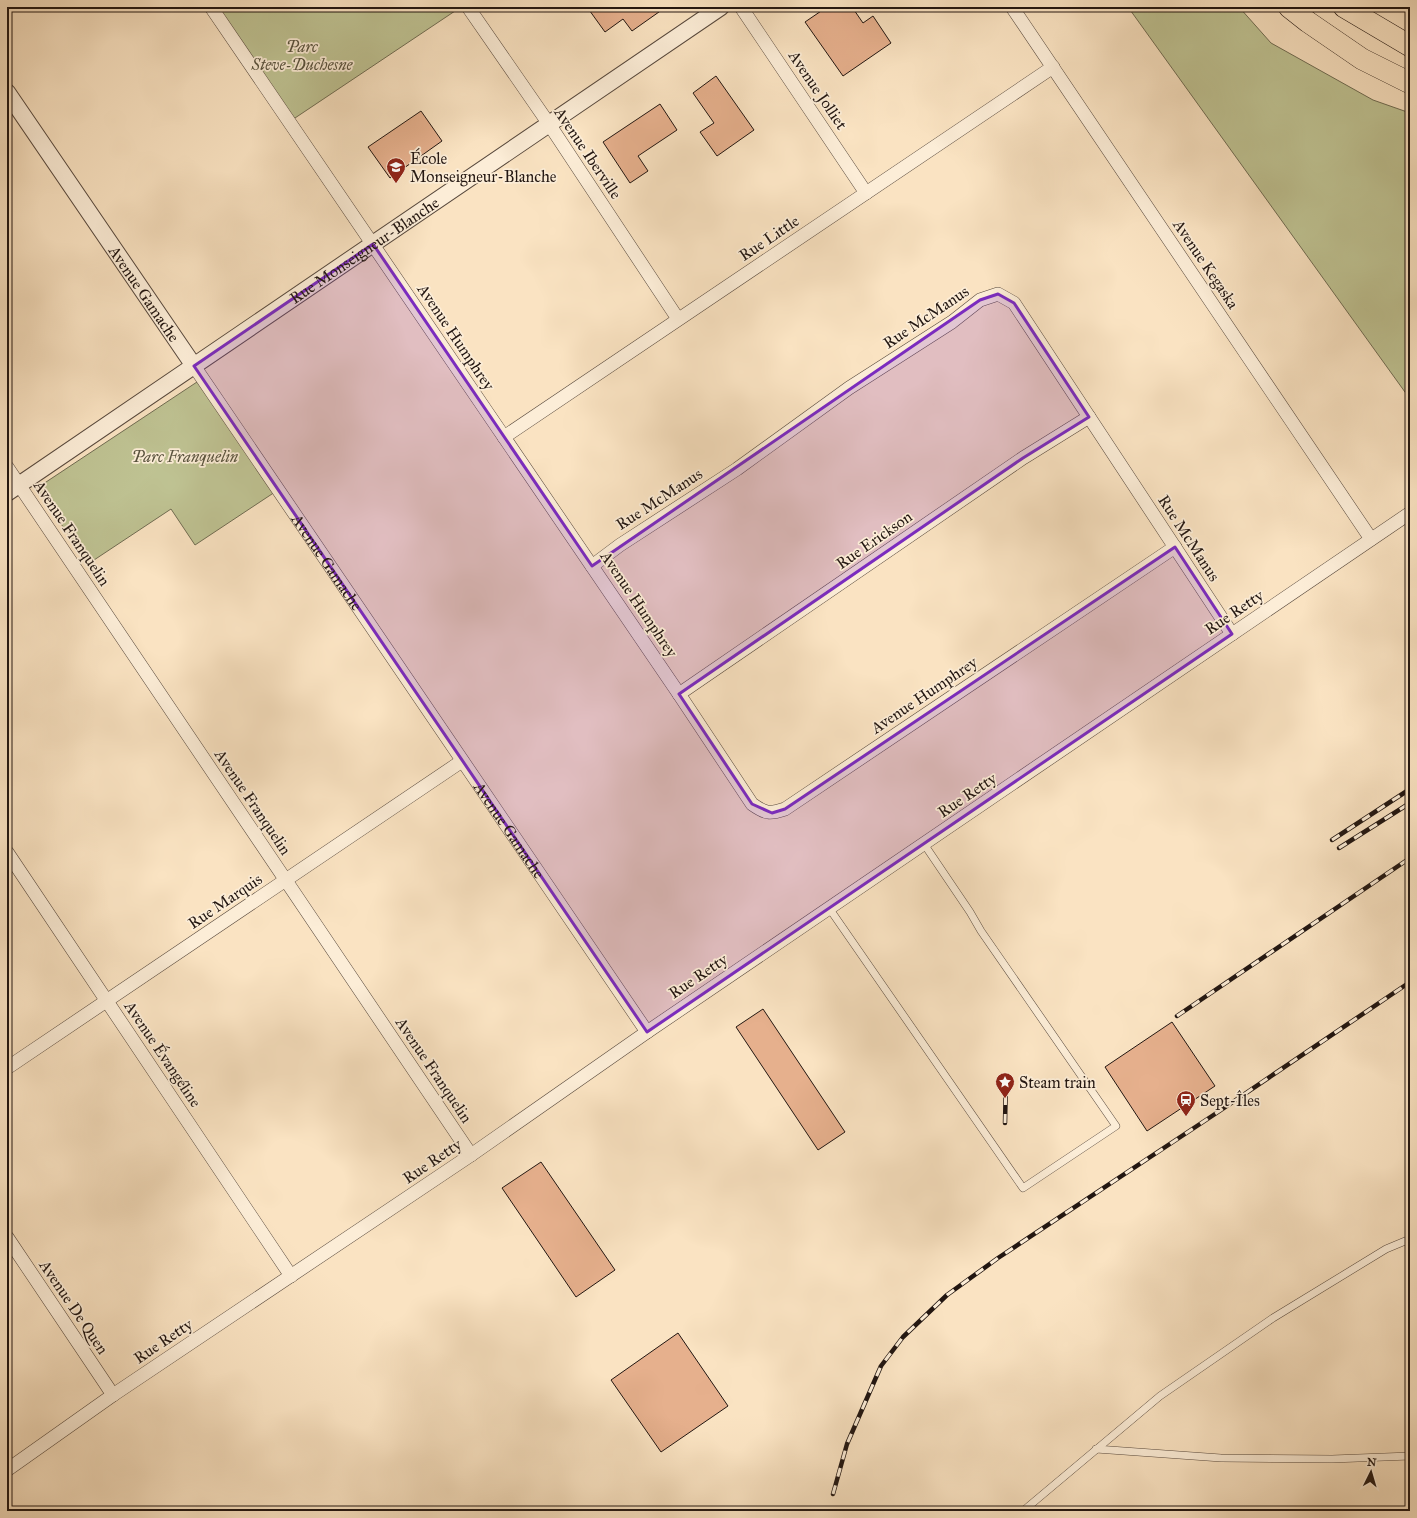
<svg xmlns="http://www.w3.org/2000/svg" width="1417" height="1518" font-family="'IM FELL Great Primer',serif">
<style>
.green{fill:#bfc393;stroke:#706c52}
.building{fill:#e6b08d;stroke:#221611}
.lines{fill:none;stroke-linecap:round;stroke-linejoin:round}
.service-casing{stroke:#58493d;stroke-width:8}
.minor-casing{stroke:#58493d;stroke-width:14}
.tertiary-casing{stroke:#58493d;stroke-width:18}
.primary-casing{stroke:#221611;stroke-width:22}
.service{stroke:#fcedd7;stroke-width:7}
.minor{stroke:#fcedd7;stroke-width:13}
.tertiary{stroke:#fcedd7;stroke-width:16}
.primary{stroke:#fae3c2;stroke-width:21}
.rail-casing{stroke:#221611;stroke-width:4.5}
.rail{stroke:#fcedd7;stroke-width:3;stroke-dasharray:9;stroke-linecap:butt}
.marked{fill:#7b2cbf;fill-opacity:0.2;stroke:#7b2cbf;stroke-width:3;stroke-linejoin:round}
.labels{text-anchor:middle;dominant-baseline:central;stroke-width:3.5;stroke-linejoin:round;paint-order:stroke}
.park-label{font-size:16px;font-style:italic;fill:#59533e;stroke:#fcedd7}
.street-label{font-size:16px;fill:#221611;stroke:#fcedd7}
.poi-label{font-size:16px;fill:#221611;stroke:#fcedd7;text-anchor:start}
</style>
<rect width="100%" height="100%" fill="#fae3c2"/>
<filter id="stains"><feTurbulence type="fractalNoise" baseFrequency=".005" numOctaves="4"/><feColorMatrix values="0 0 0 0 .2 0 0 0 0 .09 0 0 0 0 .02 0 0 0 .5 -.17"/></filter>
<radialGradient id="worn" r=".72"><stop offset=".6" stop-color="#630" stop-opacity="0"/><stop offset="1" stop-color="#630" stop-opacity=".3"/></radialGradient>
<!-- green -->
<g class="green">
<polygon points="211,7 461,7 289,122"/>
<polygon points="1128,7 1239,7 1271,43 1373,100 1410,113 1410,399"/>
<polygon points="200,380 275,492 195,545 171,509 88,564 37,488"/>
</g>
<!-- building -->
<g class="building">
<polygon points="587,7 666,7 632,31 623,19 605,32"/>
<polygon points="827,7 852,7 863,23 873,16 891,43 843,76 805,22"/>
<polygon points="716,76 754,130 717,156 700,132 714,123 693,93"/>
<polygon points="660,104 677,130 638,156 648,171 630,183 603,142"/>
<polygon points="421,111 442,141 390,178 368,147"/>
<polygon points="763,1009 845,1132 818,1150 736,1027"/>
<polygon points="1172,1022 1215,1086 1147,1131 1105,1067"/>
<polygon points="541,1162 615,1270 576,1297 502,1188"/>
<polygon points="678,1333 728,1406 661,1452 611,1380"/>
</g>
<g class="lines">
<defs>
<g id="service">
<polyline points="829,908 1023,1188 1116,1126 981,931 970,912 924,844"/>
<polyline points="1096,1449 1221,1458 1332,1459 1410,1456"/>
<polyline points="1023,1511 1160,1396 1273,1318 1386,1249 1410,1239"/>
</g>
<g id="minor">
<path d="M211 7 679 694 752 804C766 814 770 814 785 809L1175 547"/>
<polyline points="468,7 549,124 678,319"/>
<polyline points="741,7 866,193"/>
<polyline points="1012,7 1371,539"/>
<path id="s1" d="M194 366 647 1032"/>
<polyline points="504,437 1053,67"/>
<polyline points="7,467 471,1155"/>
<polyline points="592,566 620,545 737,469 849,388 952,322 980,300 998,294 1014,303 1232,634"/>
<polyline points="679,694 1023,458 1089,417"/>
<polyline points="7,852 291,1276"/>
<polyline points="7,1068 462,761"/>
<polyline points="7,1237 113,1395"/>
<polyline points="7,1470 113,1395 471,1155 647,1032 1410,513"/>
</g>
<g id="tertiary">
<path id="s2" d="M7 92 194 366"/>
<path id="s3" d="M7 493 721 7"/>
</g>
<g id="primary">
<polyline points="1289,7 1308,22 1362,59 1410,83"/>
<polyline points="1344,7 1410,46"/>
</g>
</defs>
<!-- service casing -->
<use href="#service" class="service-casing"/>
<!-- minor casing -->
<use href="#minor" class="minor-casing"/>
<!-- tertiary casing -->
<use href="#tertiary" class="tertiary-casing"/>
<!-- primary casing -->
<use href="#primary" class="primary-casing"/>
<!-- service -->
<use href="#service" class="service"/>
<!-- minor -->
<use href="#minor" class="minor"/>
<!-- tertiary -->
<use href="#tertiary" class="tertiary"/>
<!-- primary -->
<use href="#primary" class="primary"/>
<defs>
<g id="rail">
<polyline points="1332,840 1410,789"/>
<polyline points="1339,848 1410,803"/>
<polyline points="1177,1016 1410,858"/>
<polyline points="1005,1123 1006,1079"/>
<polyline points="833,1494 847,1444 881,1366 903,1337 947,1295 998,1258 1215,1114 1410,982"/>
</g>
</defs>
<!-- rail casing -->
<use href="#rail" class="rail-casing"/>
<!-- rail -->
<use href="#rail" class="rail"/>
</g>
<!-- marked area -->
<path class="marked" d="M373 244 592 566 980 300 998 294 1014 303 1089 417 1023 458 679 694 752 804 772 813 785 809 1175 547 1232 634 647 1032 194 366Z"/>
<!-- icons -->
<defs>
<symbol id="school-pin" viewBox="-11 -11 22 30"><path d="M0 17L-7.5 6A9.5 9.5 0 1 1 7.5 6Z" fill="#8f2418" stroke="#fcedd7"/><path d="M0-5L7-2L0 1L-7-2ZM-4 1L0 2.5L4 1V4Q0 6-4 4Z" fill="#fff"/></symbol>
<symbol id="sight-pin" viewBox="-11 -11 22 30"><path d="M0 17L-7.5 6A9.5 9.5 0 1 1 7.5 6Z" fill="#8f2418" stroke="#fcedd7"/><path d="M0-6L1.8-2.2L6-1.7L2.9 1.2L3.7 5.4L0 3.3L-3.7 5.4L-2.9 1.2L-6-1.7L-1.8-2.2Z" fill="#fff"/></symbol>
<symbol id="station-pin" viewBox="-11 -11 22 30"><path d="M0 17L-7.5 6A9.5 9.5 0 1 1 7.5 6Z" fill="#8f2418" stroke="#fcedd7"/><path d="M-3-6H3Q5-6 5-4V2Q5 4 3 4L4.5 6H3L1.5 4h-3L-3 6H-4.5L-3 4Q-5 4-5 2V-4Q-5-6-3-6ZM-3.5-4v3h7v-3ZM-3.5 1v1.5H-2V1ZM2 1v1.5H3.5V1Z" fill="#fff"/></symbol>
</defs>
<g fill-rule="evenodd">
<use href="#school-pin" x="385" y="156" width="22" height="30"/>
<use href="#sight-pin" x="994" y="1071" width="22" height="30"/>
<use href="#station-pin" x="1175" y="1089" width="22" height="30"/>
</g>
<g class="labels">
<!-- park labels -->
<g class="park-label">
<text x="302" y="46">Parc<tspan x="302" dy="18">Steve-Duchesne</tspan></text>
<text x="185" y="456">Parc Franquelin</text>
</g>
<!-- street labels -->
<g class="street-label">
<text transform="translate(818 90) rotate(56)">Avenue Jolliet</text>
<text transform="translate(588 153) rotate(56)">Avenue Iberville</text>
<text transform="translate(769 238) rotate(-34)">Rue Little</text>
<text stroke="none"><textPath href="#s3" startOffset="432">Rue Monseigneur-Blanche</textPath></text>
<text transform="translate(1206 264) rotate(56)">Avenue Kegaska</text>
<text stroke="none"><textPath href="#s2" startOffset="244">Avenue Gamache</textPath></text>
<text transform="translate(926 317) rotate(-34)">Rue McManus</text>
<text transform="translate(456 337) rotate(56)">Avenue Humphrey</text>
<text transform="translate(659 499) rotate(-33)">Rue McManus</text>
<text transform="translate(72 533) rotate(56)">Avenue Franquelin</text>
<text transform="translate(1189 538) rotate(57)">Rue McManus</text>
<text transform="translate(874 540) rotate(-35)">Rue Erickson</text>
<text stroke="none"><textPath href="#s1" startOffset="237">Avenue Gamache</textPath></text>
<text transform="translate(639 604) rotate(56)">Avenue Humphrey</text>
<text transform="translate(1234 612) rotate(-34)">Rue Retty</text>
<text transform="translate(924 695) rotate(-34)">Avenue Humphrey</text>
<text transform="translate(967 795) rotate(-34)">Rue Retty</text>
<text transform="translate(253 802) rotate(56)">Avenue Franquelin</text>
<text stroke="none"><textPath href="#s1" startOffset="561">Avenue Gamache</textPath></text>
<text transform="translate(225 901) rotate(-34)">Rue Marquis</text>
<text transform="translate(698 976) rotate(-34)">Rue Retty</text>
<text transform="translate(163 1054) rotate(56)">Avenue Évangéline</text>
<text transform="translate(434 1070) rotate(56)">Avenue Franquelin</text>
<text transform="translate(432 1161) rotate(-34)">Rue Retty</text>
<text transform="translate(74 1307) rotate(56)">Avenue De Quen</text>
<text transform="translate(163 1341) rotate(-34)">Rue Retty</text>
</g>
<!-- poi labels -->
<g class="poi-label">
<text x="410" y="158">École<tspan x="410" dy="18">Monseigneur-Blanche</tspan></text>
<text x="1019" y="1082">Steam train</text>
<text x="1200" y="1100">Sept-Îles</text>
</g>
</g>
<!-- margin -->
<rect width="1417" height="1518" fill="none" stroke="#fae3c2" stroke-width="24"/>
<rect x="8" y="8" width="1401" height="1502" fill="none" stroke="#221611" stroke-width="2"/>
<rect x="12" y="12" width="1393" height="1494" fill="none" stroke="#221611"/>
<!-- north arrow -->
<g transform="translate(1371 1472) rotate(5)" stroke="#fcedd7" stroke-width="3" paint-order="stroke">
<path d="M0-3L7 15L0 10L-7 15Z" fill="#221611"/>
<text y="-6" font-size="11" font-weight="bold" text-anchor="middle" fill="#221611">N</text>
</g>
<rect width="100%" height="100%" filter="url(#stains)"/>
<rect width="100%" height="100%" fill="url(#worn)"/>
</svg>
